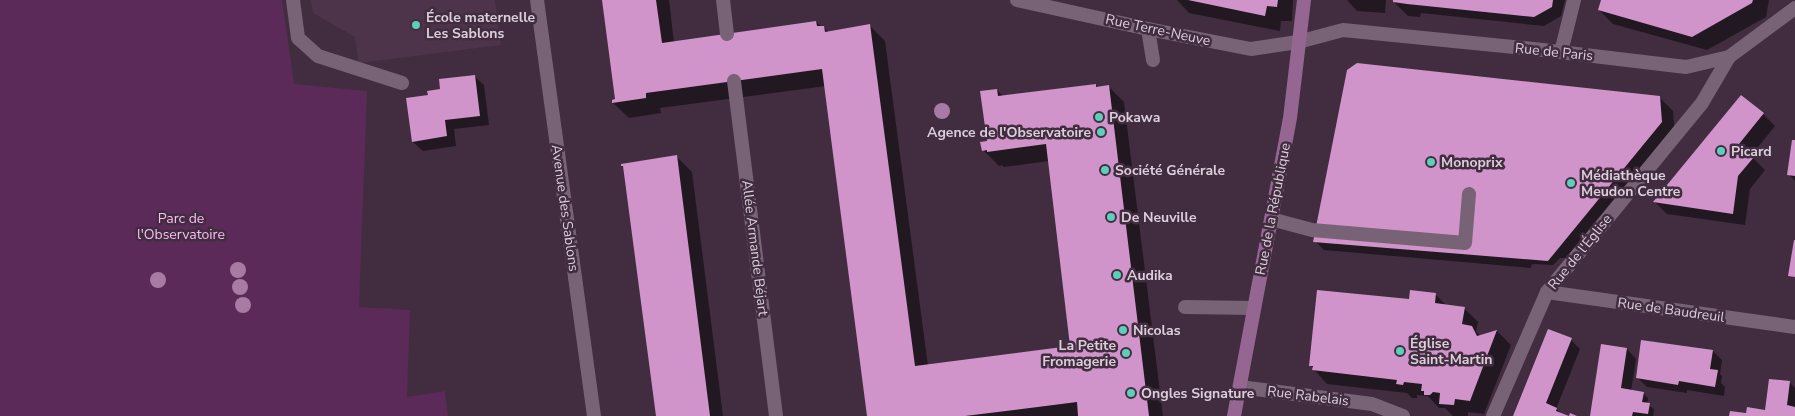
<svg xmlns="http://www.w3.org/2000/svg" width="1795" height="416" font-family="'Nunito Sans',sans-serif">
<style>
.built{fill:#4e344b}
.green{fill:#5b2a58}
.shadow{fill:#0007}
.building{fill:#d094ca}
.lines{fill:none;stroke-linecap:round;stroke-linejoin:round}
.service{stroke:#786276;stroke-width:14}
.minor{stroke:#786276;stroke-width:14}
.secondary{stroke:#946691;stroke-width:14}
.tree{fill:#a77ba3}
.poi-dot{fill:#5cceba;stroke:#412d3f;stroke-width:2}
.labels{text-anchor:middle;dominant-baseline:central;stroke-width:5;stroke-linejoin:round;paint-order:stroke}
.poi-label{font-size:14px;font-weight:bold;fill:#dccfdb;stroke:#412d3f;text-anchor:start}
.street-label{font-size:14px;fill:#dccfdb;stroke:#412d3f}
.park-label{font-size:14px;fill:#fbbbf5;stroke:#412d3f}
</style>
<rect width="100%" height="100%" fill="#412d3f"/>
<!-- built -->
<polygon class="built" points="311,0 495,0 501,45 359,63 355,37 313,13"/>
<!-- green -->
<polygon class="green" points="0,0 282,0 294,84 367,91 359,307 410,310 407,397 445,391 448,416 0,416"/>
<!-- shadow -->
<g class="shadow">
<polygon points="604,0 669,0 674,43 816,22 829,32 870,26 885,41 928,366 1071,347 1049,161 1004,167 1002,165 999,166 983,150 988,142 997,90 1003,96 1096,85 1098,88 1109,87 1124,102 1163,416 869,416 826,86 660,108 661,113 629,118 613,103 613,101 617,100"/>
<polygon points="1177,0 1293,0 1292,21 1281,21 1280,31 1189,13"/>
<polygon points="1347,0 1386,0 1385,13 1357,11"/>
<polygon points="1394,0 1565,0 1561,16 1544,26 1421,13 1420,17 1408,16 1394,2"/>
<polygon points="1602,0 1769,0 1766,17 1707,50 1613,24 1599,10"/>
<polygon points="474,76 484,85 489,125 454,129 456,146 423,151 413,142 407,99 429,96"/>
<polygon points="1659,97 1673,111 1675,137 1576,258 1560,258 1553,265 1532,264 1531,268 1324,250 1315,241"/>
<polygon points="1763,114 1775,126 1751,156 1765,170 1750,189 1745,225 1667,214 1655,202"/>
<polygon points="1795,141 1795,181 1789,174"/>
<polygon points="677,157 692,172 723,416 657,416 625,169 622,166"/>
<polygon points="1435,294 1447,306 1464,308 1478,322 1476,332 1481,336 1497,331 1511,345 1484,414 1468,412 1468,416 1453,416 1445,408 1439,408 1428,396 1417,395 1417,398 1412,398 1407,393 1327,384 1310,365 1410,300"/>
<polygon points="1571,340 1580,349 1556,409 1562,414 1566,416 1515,416"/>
<polygon points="1627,349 1636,359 1631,391 1643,393 1648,398 1647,404 1654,409 1653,416 1591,416"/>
<polygon points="1713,351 1722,360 1720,374 1722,376 1721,383 1725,387 1724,396 1687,390 1687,393 1647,387 1637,377"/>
<polygon points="1789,382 1795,388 1795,416 1731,416 1767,411"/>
</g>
<!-- building -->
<g class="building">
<polygon points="602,0 656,0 662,43 816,21 817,26 824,26 825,32 870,24 915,366 1070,346 1046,144 987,152 987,150 982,151 980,142 987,141 980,91 997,89 998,96 1096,84 1096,87 1109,85 1149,416 1078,416 1077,402 965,416 867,416 822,69 646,93 646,98 612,103 612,100 615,99"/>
<polygon points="1188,0 1278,0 1277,7 1267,6 1265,16"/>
<polygon points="1393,0 1553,0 1552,7 1534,17 1407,4 1393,2"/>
<polygon points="1601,0 1753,0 1752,3 1692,37 1598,10"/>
<polygon points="1357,63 1660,96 1662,122 1548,261 1313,242 1347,70"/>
<polygon points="475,75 480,116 445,120 447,136 412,142 406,98 428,95 427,91 440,89 439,79"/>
<polygon points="1741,95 1764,113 1739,144 1754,157 1738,176 1733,214 1653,202"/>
<polygon points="1792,140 1795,140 1795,176 1787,175"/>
<polygon points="677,155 710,416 656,416 623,166 621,166 621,164"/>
<polygon points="1794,240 1795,240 1795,277 1788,276"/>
<polygon points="1317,290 1409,299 1410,290 1436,293 1435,303 1465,307 1462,324 1472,326 1477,336 1497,330 1470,401 1455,399 1454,405 1439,404 1440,393 1433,392 1430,395 1424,395 1424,391 1421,391 1422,384 1404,382 1403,385 1396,384 1397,380 1312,370 1313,366 1309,366"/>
<polygon points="1548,329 1572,338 1546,403 1557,408 1556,411 1569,416 1570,413 1577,416 1513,416"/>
<polygon points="1641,340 1713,350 1710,369 1718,370 1715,387 1679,381 1678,385 1636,378"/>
<polygon points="1601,344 1627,348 1621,388 1644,392 1642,402 1650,403 1648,414 1633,412 1632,416 1590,416"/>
<polygon points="1769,379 1790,381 1787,405 1795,407 1795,416 1729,416 1730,411 1746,413 1747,407 1765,410"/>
</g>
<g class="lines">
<!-- service -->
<g class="service">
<polyline points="293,0 298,38 318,56 402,83"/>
<polyline points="723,0 727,34"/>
<polyline points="1148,29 1153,60"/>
<polyline points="734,81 776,416"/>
<polyline points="1271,219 1312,230 1465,243 1469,194"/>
<polyline points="1185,307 1254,308"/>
</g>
<!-- minor -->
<g class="minor">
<polyline points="537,0 594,416"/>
<polyline points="1017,0 1148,29 1251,49 1298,42 1343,30 1543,50 1686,67 1729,57 1795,8"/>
<polyline points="1561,52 1574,0"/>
<polyline points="1547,292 1795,327"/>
<polyline points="1240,387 1372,404 1403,416"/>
<polyline points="1493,416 1547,292 1702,103 1729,57"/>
</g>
<!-- secondary -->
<polyline class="secondary" points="1234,416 1290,118 1304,0"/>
</g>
<!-- trees -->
<g class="tree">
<circle cx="942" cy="111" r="8"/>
<circle cx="238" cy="270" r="8"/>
<circle cx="158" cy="280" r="8"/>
<circle cx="240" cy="287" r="8"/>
<circle cx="243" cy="305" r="8"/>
</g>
<!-- markers -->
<g class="poi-dot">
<circle cx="416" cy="25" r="5"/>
<circle cx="1099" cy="117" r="5"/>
<circle cx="1101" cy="132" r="5"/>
<circle cx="1721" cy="151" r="5"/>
<circle cx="1431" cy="162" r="5"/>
<circle cx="1105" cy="170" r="5"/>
<circle cx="1571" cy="183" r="5"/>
<circle cx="1111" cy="217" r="5"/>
<circle cx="1117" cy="275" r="5"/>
<circle cx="1123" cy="330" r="5"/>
<circle cx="1400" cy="351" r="5"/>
<circle cx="1126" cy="353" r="5"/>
<circle cx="1131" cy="393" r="5"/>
</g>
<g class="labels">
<!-- poi labels -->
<g class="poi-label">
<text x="426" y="17">École maternelle<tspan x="426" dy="16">Les Sablons</tspan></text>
<text x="1109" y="117">Pokawa</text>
<text x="1091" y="132" text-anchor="end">Agence de l'Observatoire</text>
<text x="1731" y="151">Picard</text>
<text x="1441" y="162">Monoprix</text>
<text x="1115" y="170">Société Générale</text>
<text x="1581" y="175">Médiathèque<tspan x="1581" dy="16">Meudon Centre</tspan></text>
<text x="1121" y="217">De Neuville</text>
<text x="1127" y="275">Audika</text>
<text x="1133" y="330">Nicolas</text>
<text x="1410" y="343">Église<tspan x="1410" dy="16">Saint-Martin</tspan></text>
<text x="1116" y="345" text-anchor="end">La Petite<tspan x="1116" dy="16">Fromagerie</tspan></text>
<text x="1141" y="393">Ongles Signature</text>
</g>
<!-- street labels -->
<g class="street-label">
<text transform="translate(1158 30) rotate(12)">Rue Terre-Neuve</text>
<text transform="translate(1554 52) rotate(6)">Rue de Paris</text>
<text transform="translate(565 208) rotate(82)">Avenue des Sablons</text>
<text transform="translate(1273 209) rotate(-79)">Rue de la République</text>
<text transform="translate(755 248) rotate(83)">Allée Armande Béjart</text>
<text transform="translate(1580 252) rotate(-51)">Rue de l'Église</text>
<text transform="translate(1671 310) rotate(8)">Rue de Baudreuil</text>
<text transform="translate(1308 396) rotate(7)">Rue Rabelais</text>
</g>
<!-- park labels -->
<g class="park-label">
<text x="181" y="218">Parc de<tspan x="181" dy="16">l'Observatoire</tspan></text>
</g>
</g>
</svg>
